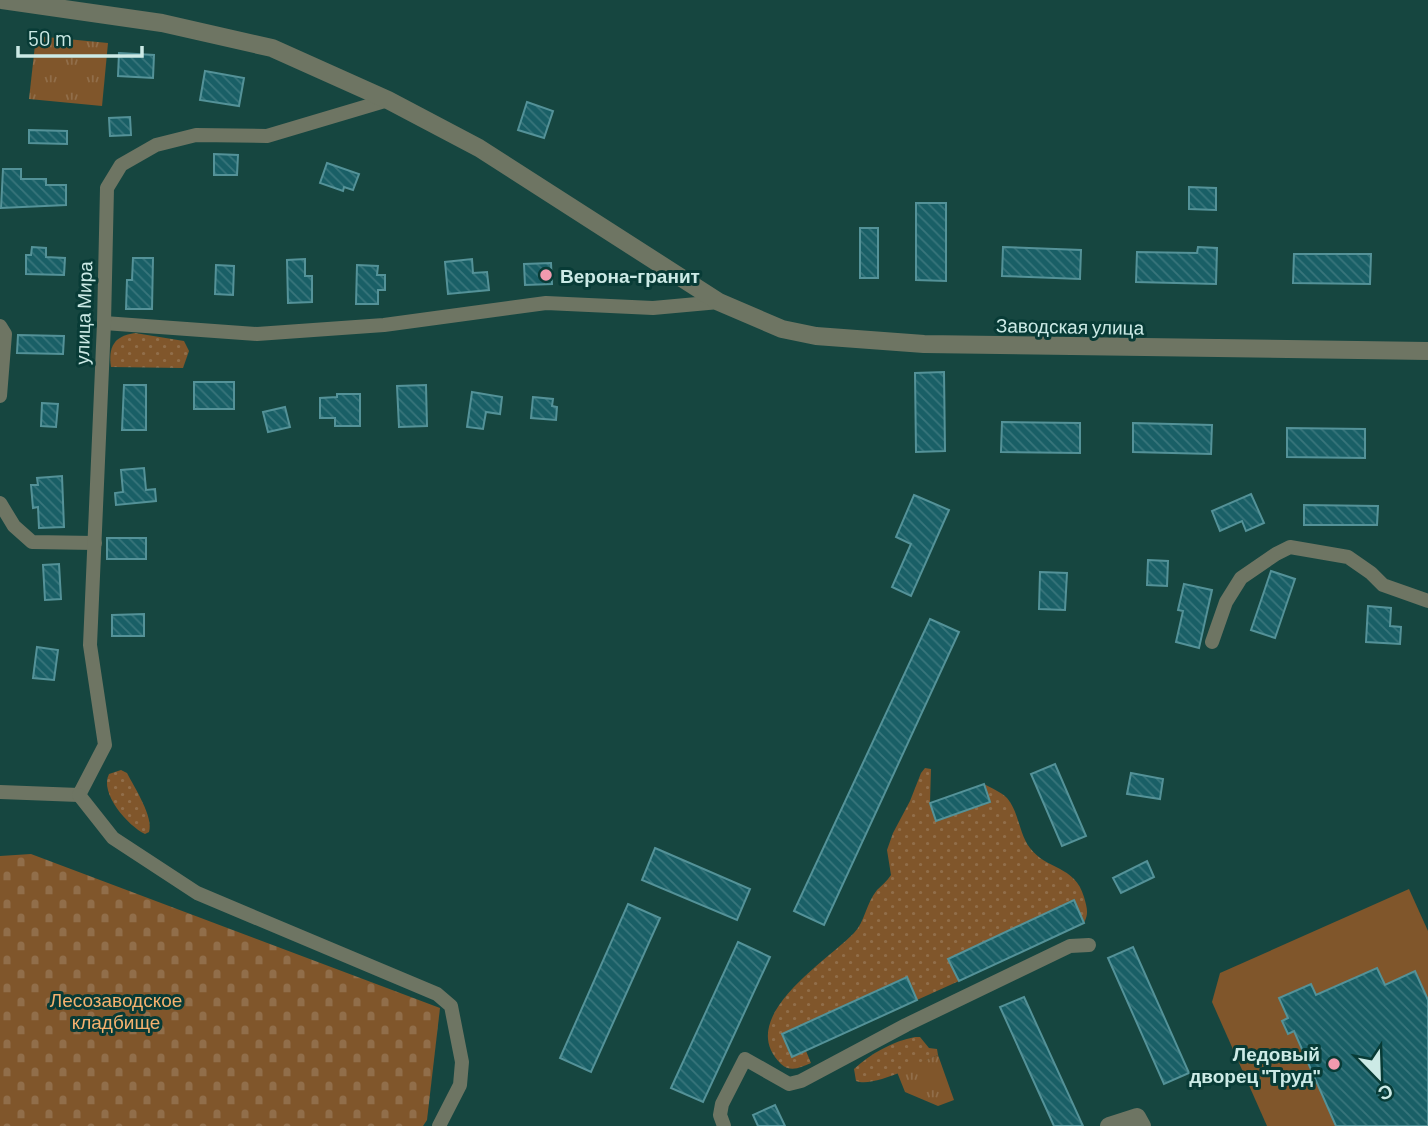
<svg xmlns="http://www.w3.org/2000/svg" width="1428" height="1126" font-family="Barlow,sans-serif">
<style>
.grass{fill:url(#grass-dots)}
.cemetery{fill:url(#cemetery-stones)}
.park{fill:url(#park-tufts)}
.pitch{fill:#80562b}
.building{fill:url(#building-back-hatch);stroke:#549298;stroke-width:2}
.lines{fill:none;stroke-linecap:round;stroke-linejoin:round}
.minor{stroke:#6e7563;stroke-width:14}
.tertiary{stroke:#6e7563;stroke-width:18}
.poi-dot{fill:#f29aae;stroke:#083b36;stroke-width:2.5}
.labels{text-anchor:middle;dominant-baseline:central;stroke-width:6;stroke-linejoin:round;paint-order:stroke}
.poi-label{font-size:19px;font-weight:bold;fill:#cceae6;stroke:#083b36;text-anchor:start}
.street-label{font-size:19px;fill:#cceae6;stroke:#083b36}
.park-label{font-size:19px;fill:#f4b16f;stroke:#083b36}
</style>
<defs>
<pattern id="grass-dots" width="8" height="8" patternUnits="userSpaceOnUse" patternTransform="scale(1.75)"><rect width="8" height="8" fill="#80562b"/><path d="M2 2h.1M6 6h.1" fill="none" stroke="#916e4a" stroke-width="1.8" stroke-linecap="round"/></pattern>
<pattern id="cemetery-stones" width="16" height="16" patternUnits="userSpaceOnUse" patternTransform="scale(1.75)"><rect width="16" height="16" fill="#80562b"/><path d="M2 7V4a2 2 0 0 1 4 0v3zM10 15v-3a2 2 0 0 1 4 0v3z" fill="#916e4a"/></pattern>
<pattern id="park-tufts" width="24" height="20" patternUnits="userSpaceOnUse" patternTransform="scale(1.75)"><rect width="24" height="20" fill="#80562b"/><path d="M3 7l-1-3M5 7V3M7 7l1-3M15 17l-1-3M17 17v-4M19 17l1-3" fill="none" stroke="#916e4a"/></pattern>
<pattern id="building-back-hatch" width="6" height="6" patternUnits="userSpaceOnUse" patternTransform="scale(1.75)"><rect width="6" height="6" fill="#195f66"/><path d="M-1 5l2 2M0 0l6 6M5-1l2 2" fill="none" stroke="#39767c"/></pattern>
</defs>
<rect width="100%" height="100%" fill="#164640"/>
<!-- grass -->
<g class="grass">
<path d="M135 333 184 341 189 351 183 368 111 367C108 347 114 336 135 333Z"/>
<path d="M925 768 931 769 930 803 936 821 990 801 984 784C991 788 1001 792 1007 798 1019 812 1019 834 1030 848 1046 870 1075 865 1084 897 1087 908 1089 913 1084 923L1073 901 949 959 959 981 917 1000 906 977 782 1034 792 1057 806 1051 811 1063C801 1067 791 1073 781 1064 734 1018 826 962 854 933 865 922 866 903 877 890 882 885 887 881 891 875L887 850 893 833 910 801 921 773Z"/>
<path d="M121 770 127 773C134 787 154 817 149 832L145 834C128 826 99 793 109 774Z"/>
<path d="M915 1037H920L929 1048 937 1049 938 1055C919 1063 875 1088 856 1081L854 1069C870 1054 893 1041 915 1037Z"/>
</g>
<!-- cemetery -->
<polygon class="cemetery" points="31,854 440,1008 427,1120 423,1126 0,1126 0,856"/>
<!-- park -->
<g class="park">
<polygon points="36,36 108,43 102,106 29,99"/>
<polygon points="938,1055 954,1100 938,1106 905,1092 897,1072"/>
</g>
<!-- pitch -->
<polygon class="pitch" points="1409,889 1428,931 1428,1126 1267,1126 1212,1002 1220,973"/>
<!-- building -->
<g class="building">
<polygon points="119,53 154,55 153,78 118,76"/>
<polygon points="205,71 244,78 239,106 200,100"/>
<polygon points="527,102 553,111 544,138 518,130"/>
<polygon points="130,117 131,135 110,136 109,118"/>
<polygon points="29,130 67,131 67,144 29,143"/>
<polygon points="214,154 238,155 237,175 214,175"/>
<polygon points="327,163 359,174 353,190 344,187 343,191 320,183"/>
<polygon points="3,169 21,169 21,179 46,179 46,185 66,185 66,205 1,208"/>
<polygon points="1189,187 1216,188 1216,210 1189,209"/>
<polygon points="916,203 946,203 946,281 916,280"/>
<rect x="860" y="228" width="18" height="50"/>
<polygon points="32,247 46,248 46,257 65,258 64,275 26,274 26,255 31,255"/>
<polygon points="1003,247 1081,250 1080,279 1002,276"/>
<polygon points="1198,247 1217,248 1216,284 1136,282 1137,252 1197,253"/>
<polygon points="1294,254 1371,254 1370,284 1293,283"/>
<polygon points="133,258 153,258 152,309 126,309 127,280 132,280"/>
<polygon points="305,259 305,276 312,276 312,302 288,303 287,260"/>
<polygon points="472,259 473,273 487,272 489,290 448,294 445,262"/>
<polygon points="551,263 552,284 525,285 524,264"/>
<polygon points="216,265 234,266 233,295 215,294"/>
<polygon points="357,265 378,266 377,275 385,275 385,290 378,290 378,304 356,304"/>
<polygon points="18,335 64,336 63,354 17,353"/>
<polygon points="944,372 945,451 916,452 915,373"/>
<rect x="194" y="382" width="40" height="27"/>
<polygon points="124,385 146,385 146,430 122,430"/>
<polygon points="426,385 427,426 399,427 397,386"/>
<polygon points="472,392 502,397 500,414 486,412 483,429 467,427"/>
<polygon points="337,394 360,394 360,426 335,426 335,418 320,418 320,398 337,397"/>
<polygon points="533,397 553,399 552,406 557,407 556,420 531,418"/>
<polygon points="42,403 58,404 56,427 41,426"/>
<polygon points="285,407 290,427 268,432 263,412"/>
<polygon points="1002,422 1080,423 1080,453 1001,452"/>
<polygon points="1133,423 1212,425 1211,454 1133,452"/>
<polygon points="1287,428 1365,429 1365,458 1287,457"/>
<polygon points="144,468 146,490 155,489 156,501 116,505 115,493 123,492 121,470"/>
<polygon points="62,476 64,527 39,528 38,507 33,508 31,485 38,485 37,478"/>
<polygon points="1251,494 1264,523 1246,531 1242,521 1220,531 1212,511"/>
<polygon points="914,495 949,510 911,596 892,587 911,544 896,537"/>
<polygon points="1304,505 1378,506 1377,525 1304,525"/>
<rect x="107" y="538" width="39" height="21"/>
<polygon points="1148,560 1168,561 1167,586 1147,585"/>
<polygon points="59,564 61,599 45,600 43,565"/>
<polygon points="1271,571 1295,579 1275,638 1251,630"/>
<polygon points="1040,572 1067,573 1065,610 1039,609"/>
<polygon points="1184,584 1212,590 1199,648 1176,642 1183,611 1178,610"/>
<polygon points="1368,606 1391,608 1390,626 1401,627 1400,644 1366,642"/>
<polygon points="144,614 144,636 112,636 112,615"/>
<polygon points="930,619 959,632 824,925 794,911"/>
<polygon points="37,647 58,650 54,680 33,678"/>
<polygon points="1055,764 1086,836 1062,846 1031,774"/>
<polygon points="1131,773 1163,779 1160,799 1127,794"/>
<polygon points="984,784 990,802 936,821 930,803"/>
<polygon points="655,848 750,889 737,920 642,880"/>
<polygon points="1147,861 1154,877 1121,893 1113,878"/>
<polygon points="1074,900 1084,923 959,981 948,959"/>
<polygon points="628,904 660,918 591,1072 560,1058"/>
<polygon points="738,942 770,957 703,1102 671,1088"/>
<polygon points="1133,947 1189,1073 1164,1084 1108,958"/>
<polygon points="1377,968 1385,985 1415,971 1428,1000 1428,1126 1336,1126 1294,1031 1288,1034 1282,1021 1288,1018 1279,998 1311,984 1316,995"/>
<polygon points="907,977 917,1000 792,1057 782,1034"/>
<polygon points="1024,997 1083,1126 1054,1126 1000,1007"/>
<polygon points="775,1105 785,1126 758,1126 753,1115"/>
</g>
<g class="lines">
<!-- minor -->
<g class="minor">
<polyline points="104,323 257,334 384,325 546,303 653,308 719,302"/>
<polyline points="0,326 5,334 0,396"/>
<polyline points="0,503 14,526 32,542 95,543"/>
<polyline points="1212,642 1226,602 1241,578 1276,554 1290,547 1348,557 1371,573 1383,585 1428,601"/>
<polyline points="0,792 79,795 105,745 90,645 104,323 107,188 121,165 156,145 196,135 267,136 388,100"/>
<polyline points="79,795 113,838 197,893 437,994 451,1006 462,1062 460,1085 439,1126"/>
<polyline points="724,1126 720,1115 722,1104 745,1059 789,1084 801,1081 906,1025 1070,946 1089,945"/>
</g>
<!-- tertiary -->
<g class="tertiary">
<polyline points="2,0 162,23 272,48 388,100 479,148 719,302 782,329 816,336 924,344 1428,351"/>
<polyline points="1109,1126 1137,1117 1142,1126"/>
</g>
</g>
<!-- markers -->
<g class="poi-dot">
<circle cx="546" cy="275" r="7"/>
<circle cx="1334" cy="1064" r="7"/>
</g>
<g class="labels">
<!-- poi labels -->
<g class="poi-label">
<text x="560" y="275">Верона-гранит</text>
<text x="1320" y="1053" text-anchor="end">Ледовый<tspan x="1320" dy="22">дворец "Труд"</tspan></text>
</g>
<!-- street labels -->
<g class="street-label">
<text transform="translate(83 313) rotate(-88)">улица Мира</text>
<text transform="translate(1070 326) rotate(1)">Заводская улица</text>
</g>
<!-- park labels -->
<g class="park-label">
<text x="116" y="999">Лесозаводское<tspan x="116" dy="22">кладбище</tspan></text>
</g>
</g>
<!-- north arrow -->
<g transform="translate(1379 1077) rotate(157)" stroke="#083b36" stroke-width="5" paint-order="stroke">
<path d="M0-5L12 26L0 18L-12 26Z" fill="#cceae6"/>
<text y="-10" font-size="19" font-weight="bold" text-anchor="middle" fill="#cceae6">С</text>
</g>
<!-- scale -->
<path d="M18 46v10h124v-10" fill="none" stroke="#cceae6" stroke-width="3.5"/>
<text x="28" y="46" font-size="21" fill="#cceae6" stroke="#083b36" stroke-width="5" paint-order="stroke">50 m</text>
</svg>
